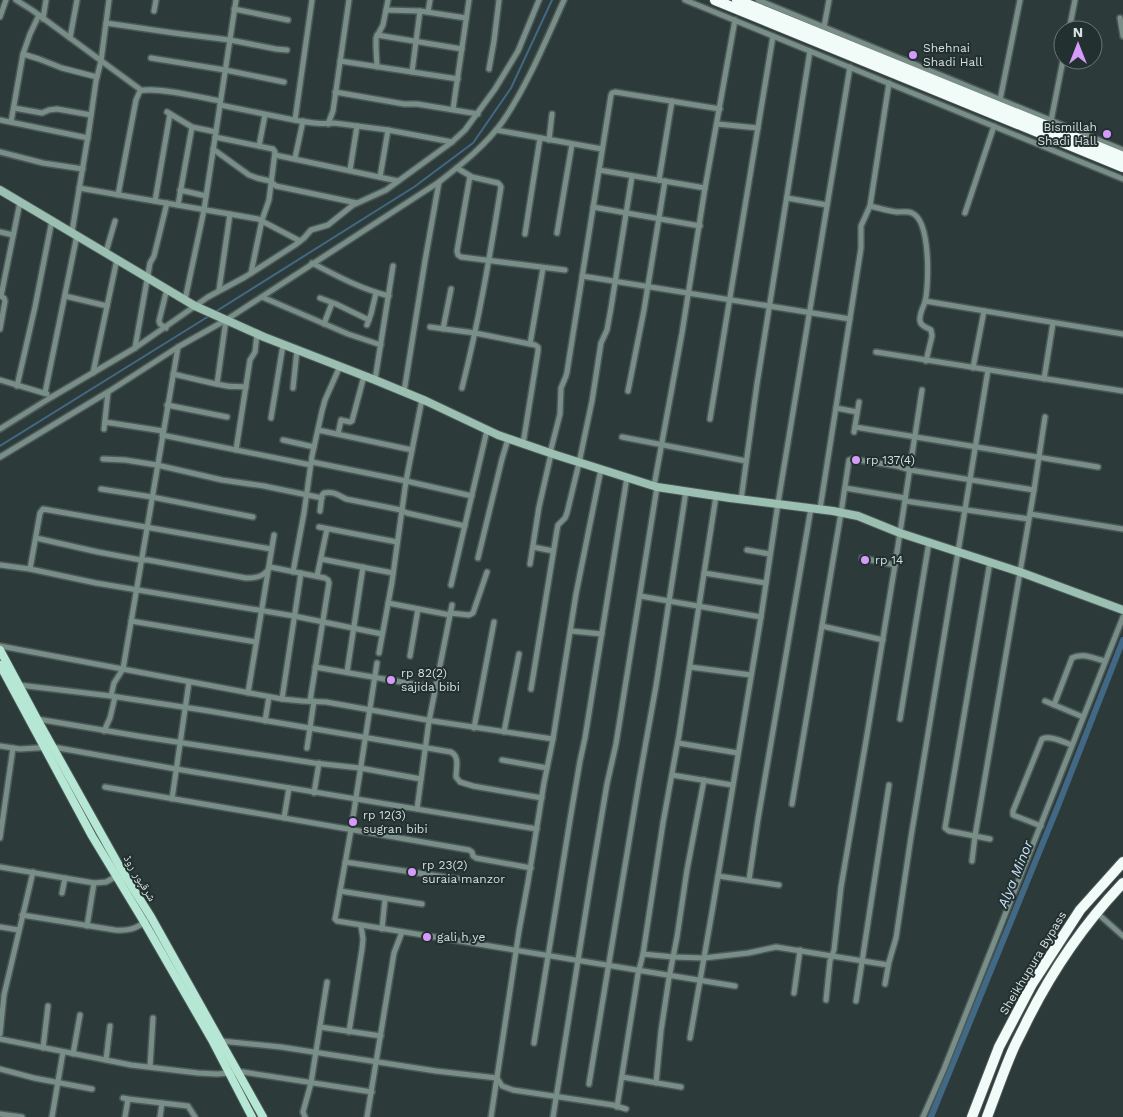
<svg xmlns="http://www.w3.org/2000/svg" width="1123" height="1117" font-family="'Work Sans','Noto Naskh Arabic',sans-serif">
<style>
.lines{fill:none;stroke-linecap:round;stroke-linejoin:round}
.stream{stroke:#416885;stroke-width:2}
.canal{stroke:#416885;stroke-width:6}
.street-casing{stroke:#4c5858;stroke-width:8}
.secondary-casing{stroke:#4c5858;stroke-width:10}
.primary-casing{stroke:#4c5858;stroke-width:10}
.highway-casing{stroke:#4c5858;stroke-width:12}
.street{stroke:#788e86;stroke-width:5}
.secondary{stroke:#9bc0b2;stroke-width:8}
.primary{stroke:#b6e6d4;stroke-width:8}
.highway{stroke:#f1fcf8;stroke-width:10}
.poi-dot{fill:#d69bfa;stroke:#233030;stroke-width:2}
.labels{text-anchor:middle;dominant-baseline:central;stroke-width:4;stroke-linejoin:round;paint-order:stroke}
.poi-label{font-size:12px;fill:#d7dfdf;stroke:#233030;text-anchor:start}
.street-label{font-size:12px;fill:#d7dfdf;stroke:#233030}
.water-label{font-size:14px;font-style:italic;fill:#cae3f7;stroke:#233030}
</style>
<rect width="100%" height="100%" fill="#2d3a3a"/>
<g class="lines">
<!-- stream -->
<g class="stream">
<polyline points="215,312 414,187 473,143 511,88 552,0"/>
<polyline points="0,446 209,316"/>
</g>
<!-- canal -->
<polyline class="canal" points="931,1117 1058,806 1123,640"/>
<defs>
<g id="street">
<polyline points="16,0 32,10 141,90"/>
<polyline points="685,0 1123,179"/>
<polyline points="758,0 1123,150"/>
<polyline points="234,9 288,20"/>
<polyline points="386,10 420,11 466,18"/>
<polyline points="154,11 156,0"/>
<polyline points="428,12 430,0"/>
<polyline points="0,17 6,0"/>
<polyline points="1120,18 1123,36"/>
<polyline points="43,19 46,0"/>
<polyline points="106,23 174,33 230,40 276,49 287,50"/>
<polyline points="824,27 829,0"/>
<polyline points="1069,30 1075,0"/>
<polyline points="377,35 462,49"/>
<polyline points="70,38 77,0"/>
<polyline points="23,54 39,59 62,68 97,77"/>
<polyline points="151,58 225,70 284,82"/>
<polyline points="340,61 458,79"/>
<polyline points="377,67 376,47 376,38 383,25 388,0"/>
<polyline points="489,69 494,41 499,0"/>
<polyline points="412,72 420,11"/>
<polyline points="335,92 404,104 417,104 478,114"/>
<polyline points="1000,100 1020,0"/>
<path d="M220 105C245 110 269 115 294 120 307 122 321 125 334 123L388 130 452 142"/>
<polyline points="14,108 42,113 49,110 57,109 91,115"/>
<polyline points="453,109 469,0"/>
<polyline points="167,112 192,127 216,132"/>
<polyline points="0,120 88,138"/>
<polyline points="295,120 312,0"/>
<polyline points="1051,121 1063,60"/>
<polyline points="11,122 23,54 30,34 39,15"/>
<polyline points="328,124 333,111 349,0"/>
<polyline points="717,124 758,128"/>
<polyline points="496,130 602,149"/>
<polyline points="215,137 273,149 275,152 269,200 262,220 251,273"/>
<polyline points="549,140 552,114"/>
<polyline points="259,146 265,115"/>
<polyline points="213,149 249,175 257,178 270,181 276,186 357,203"/>
<polyline points="0,152 43,163 83,169"/>
<polyline points="275,155 398,181"/>
<polyline points="295,158 303,121"/>
<path d="M457 168 472 177 498 183 500 185 501 187C490 255 479 321 462 388"/>
<polyline points="350,170 357,126"/>
<polyline points="599,170 705,188"/>
<polyline points="470,176 457,251 458,255 461,257 565,270"/>
<polyline points="380,177 388,130"/>
<polyline points="659,180 672,101"/>
<polyline points="79,188 258,219 300,241"/>
<polyline points="180,190 206,196"/>
<path d="M118 195 136 100 140 91C155 86 203 98 220 101"/>
<polyline points="787,198 827,205"/>
<polyline points="155,201 170,114"/>
<polyline points="178,205 192,127"/>
<path d="M870 206C879 208 888 211 897 212 902 212 908 211 912 213 931 221 929 285 925 302 923 308 919 314 920 321 921 327 927 327 931 330L932 336 926 361"/>
<polyline points="593,207 700,226"/>
<polyline points="965,213 994,126"/>
<polyline points="0,232 13,235"/>
<polyline points="72,232 89,130 96,81 101,61 109,0"/>
<polyline points="557,233 572,144"/>
<polyline points="525,234 540,138"/>
<polyline points="106,252 115,221"/>
<path d="M312 263C337 276 361 289 389 296"/>
<polyline points="582,276 850,319"/>
<polyline points="219,290 230,214"/>
<polyline points="0,296 4,298 5,301 0,329"/>
<polyline points="1,296 20,202"/>
<polyline points="65,296 107,306"/>
<polyline points="262,297 348,334 381,345"/>
<polyline points="320,298 336,304 369,320"/>
<polyline points="185,300 204,210 236,0"/>
<polyline points="925,301 1123,334"/>
<polyline points="324,324 332,303"/>
<polyline points="367,325 371,314 376,293"/>
<polyline points="430,327 475,333 535,345 538,347 538,351 523,444"/>
<polyline points="166,328 160,324 159,321 167,289"/>
<polyline points="443,329 451,289"/>
<polyline points="530,344 543,268"/>
<polyline points="135,348 150,263 154,256 167,203"/>
<polyline points="876,352 1123,391"/>
<polyline points="973,368 984,311"/>
<polyline points="93,373 117,259"/>
<path d="M173 374C191 378 209 383 227 386 233 387 240 386 246 387"/>
<polyline points="1044,379 1053,323"/>
<polyline points="0,380 47,394"/>
<polyline points="375,380 393,266"/>
<polyline points="217,384 226,320"/>
<polyline points="17,386 35,307 52,220"/>
<polyline points="293,388 297,350"/>
<polyline points="628,391 644,310 665,181"/>
<polyline points="404,392 425,261 439,182"/>
<polyline points="45,393 77,235"/>
<polyline points="167,405 227,417"/>
<polyline points="836,408 857,412"/>
<polyline points="271,418 283,345"/>
<polyline points="710,419 773,36"/>
<polyline points="105,422 163,431"/>
<polyline points="855,427 1098,467"/>
<polyline points="0,429 50,398 135,348 208,297 245,277 295,245 304,238 311,230 328,225 353,205 386,190 452,142 465,130 495,89 518,51 539,0"/>
<polyline points="104,429 108,392"/>
<polyline points="318,430 412,450"/>
<polyline points="854,432 859,402"/>
<polyline points="338,434 341,420 350,422 352,421 364,376"/>
<polyline points="162,435 311,465"/>
<polyline points="622,437 746,461"/>
<polyline points="283,440 314,447"/>
<polyline points="236,450 250,360 255,352 257,334"/>
<polyline points="550,453 560,414 561,388 566,376 567,372 611,95 612,93 615,92 720,109"/>
<path d="M0 457 108 392 178 347 226 320 439 182C462 164 486 145 503 121 528 84 546 40 564 0"/>
<polyline points="103,459 125,460 157,465 222,480 264,486 322,498"/>
<polyline points="312,462 406,481 472,496"/>
<polyline points="654,486 682,333 705,188 735,20"/>
<polyline points="845,488 905,498"/>
<polyline points="101,489 152,497 253,517"/>
<polyline points="741,500 757,384 810,51"/>
<polyline points="905,501 1029,519"/>
<polyline points="820,509 861,248 861,226 870,206 889,83"/>
<path d="M320 511 322 495 324 493C333 491 338 495 346 499L401 510 407 513 465 526"/>
<polyline points="1030,514 1123,529"/>
<polyline points="319,527 397,542"/>
<path d="M36 538 98 552 141 560H148L246 578C256 578 264 577 270 567L325 578 328 580 329 583 310 701"/>
<polyline points="533,547 553,551"/>
<polyline points="747,550 770,554"/>
<polyline points="478,558 502,459 508,439"/>
<polyline points="862,558 895,565"/>
<polyline points="321,559 393,573"/>
<polyline points="990,562 945,828 949,831 990,839"/>
<polyline points="530,564 539,507 551,454"/>
<polyline points="0,565 30,569 96,583 294,616 382,634"/>
<polyline points="30,569 40,513 43,509 271,549"/>
<polyline points="293,572 304,513 312,456 322,411 325,400 340,366"/>
<polyline points="704,573 766,583"/>
<polyline points="317,576 327,529"/>
<polyline points="451,585 487,430"/>
<polyline points="640,596 761,617"/>
<polyline points="388,603 450,615"/>
<polyline points="450,613 469,615 473,613 487,572"/>
<polyline points="131,621 256,642"/>
<polyline points="822,626 883,640"/>
<polyline points="571,631 602,634"/>
<polyline points="0,646 282,699 302,701 326,702 433,721 553,739"/>
<polyline points="379,653 392,582 406,481 422,399"/>
<polyline points="410,656 418,609"/>
<polyline points="377,663 351,830 336,914 335,919 337,921 735,986"/>
<polyline points="315,667 436,688"/>
<polyline points="690,667 751,675"/>
<polyline points="347,672 363,567"/>
<path d="M19 685 111 696 209 711 451 752C460 757 456 768 456 777L460 782 473 786 542 798"/>
<polyline points="531,689 557,530 558,525 565,518 567,513 579,463 592,401 601,343 607,330 611,308 632,176"/>
<polyline points="248,693 274,535"/>
<polyline points="111,696 114,683 123,669 178,347"/>
<polyline points="282,699 301,573"/>
<polyline points="1045,701 1083,717"/>
<path d="M1054 705 1072 658C1082 652 1095 659 1105 661"/>
<polyline points="37,719 144,737 314,763 360,768 421,779"/>
<polyline points="900,719 929,542"/>
<polyline points="265,721 269,697"/>
<polyline points="474,728 494,622"/>
<polyline points="104,731 110,718 115,697"/>
<polyline points="504,732 519,654"/>
<polyline points="678,743 738,753"/>
<polyline points="0,746 20,749 53,747 176,769 537,829"/>
<polyline points="307,748 314,701"/>
<polyline points="502,760 547,768"/>
<polyline points="672,775 732,785"/>
<polyline points="105,787 469,850 472,852 473,856 476,858 531,868"/>
<polyline points="314,793 319,763"/>
<polyline points="172,799 189,682"/>
<polyline points="792,804 841,513 849,460 852,459 897,466 910,470 1034,490"/>
<polyline points="417,809 429,721 452,605"/>
<polyline points="284,818 289,788"/>
<path d="M1041 826 1013 815V811L1042 739C1050 735 1063 742 1072 745"/>
<polyline points="0,838 13,748"/>
<polyline points="972,861 975,836 1034,490 1045,417"/>
<polyline points="345,862 458,879"/>
<polyline points="0,867 94,883 106,882 117,876"/>
<polyline points="718,876 779,885"/>
<polyline points="749,880 758,819 811,508"/>
<polyline points="340,891 422,904"/>
<polyline points="62,893 65,878"/>
<polyline points="1097,913 1123,936"/>
<path d="M22 915 115 930C128 931 136 929 146 921"/>
<polyline points="87,926 94,883"/>
<polyline points="0,927 19,930"/>
<polyline points="382,929 385,899"/>
<polyline points="643,954 673,957 704,958 748,953 776,947 888,965"/>
<polyline points="885,984 889,962 896,938 911,837 988,370"/>
<polyline points="794,993 800,950"/>
<polyline points="826,1000 830,961 834,950 841,887 866,741 895,565 922,390"/>
<polyline points="856,1001 889,785"/>
<polyline points="320,1027 381,1036"/>
<polyline points="349,1032 362,949 363,939 361,926"/>
<polyline points="0,1034 4,995 33,872"/>
<polyline points="690,1038 712,912 761,617 778,503 850,67"/>
<polyline points="0,1039 131,1065 198,1073 217,1074 243,1072 372,1092"/>
<polyline points="221,1041 281,1047 436,1071 497,1078 502,1086 513,1090 613,1105 626,1109"/>
<polyline points="534,1043 570,820 580,761 585,738 627,477"/>
<polyline points="43,1048 48,1006"/>
<polyline points="73,1054 80,1015"/>
<polyline points="106,1060 110,1026"/>
<polyline points="150,1067 153,1018"/>
<polyline points="0,1069 34,1078 92,1089"/>
<polyline points="622,1077 681,1087"/>
<polyline points="656,1083 661,1031 669,978 677,937 687,870 704,780"/>
<polyline points="589,1084 639,781 656,686 686,491"/>
<polyline points="123,1098 128,1099 188,1106 195,1117"/>
<polyline points="617,1107 638,974 643,954 663,823 679,735 716,496"/>
<polyline points="0,1114 22,1117"/>
<polyline points="52,1117 63,1052"/>
<polyline points="125,1117 128,1099"/>
<polyline points="160,1117 162,1103"/>
<polyline points="305,1117 303,1112 311,1083 327,982"/>
<polyline points="367,1117 394,953 402,932"/>
<polyline points="491,1117 519,931 528,882 544,783 553,739 576,594 601,469"/>
<polyline points="553,1117 591,879 607,784 616,744 657,487"/>
<polyline points="923,1117 944,1069 1123,617"/>
</g>
<polyline id="secondary" points="0,190 195,306 264,337 375,380 426,401 498,435 556,455 657,487 730,498 833,511 858,516 900,533 1020,572 1123,610"/>
<g id="primary">
<polyline points="0,650 37,719 122,871 151,917 263,1117"/>
<polyline points="0,665 92,836 144,922 212,1040 252,1117"/>
</g>
<g id="highway">
<polyline points="715,0 1123,167"/>
<polyline points="737,0 1123,157"/>
<polyline points="972,1117 999,1047 1032,984 1080,910 1123,862"/>
<path d="M987 1117C995 1096 1003 1073 1012 1052 1016 1042 1022 1032 1027 1021 1052 971 1084 924 1123 883"/>
</g>
</defs>
<!-- street casing -->
<use href="#street" class="street-casing"/>
<!-- secondary casing -->
<use href="#secondary" class="secondary-casing"/>
<!-- primary casing -->
<use href="#primary" class="primary-casing"/>
<!-- highway casing -->
<use href="#highway" class="highway-casing"/>
<!-- street -->
<use href="#street" class="street"/>
<!-- secondary -->
<use href="#secondary" class="secondary"/>
<!-- primary -->
<use href="#primary" class="primary"/>
<!-- highway -->
<use href="#highway" class="highway"/>
</g>
<!-- markers -->
<g class="poi-dot">
<circle cx="913" cy="55" r="5"/>
<circle cx="1107" cy="134" r="5"/>
<circle cx="856" cy="460" r="5"/>
<circle cx="865" cy="560" r="5"/>
<circle cx="391" cy="680" r="5"/>
<circle cx="353" cy="822" r="5"/>
<circle cx="412" cy="872" r="5"/>
<circle cx="427" cy="937" r="5"/>
</g>
<g class="labels">
<!-- poi labels -->
<g class="poi-label">
<text x="923" y="48">Shehnai<tspan x="923" dy="14">Shadi Hall</tspan></text>
<text x="1097" y="127" text-anchor="end">Bismillah<tspan x="1097" dy="14">Shadi Hall</tspan></text>
<text x="866" y="460">rp 137(4)</text>
<text x="875" y="560">rp 14</text>
<text x="401" y="673">rp 82(2)<tspan x="401" dy="14">sajida bibi</tspan></text>
<text x="363" y="815">rp 12(3)<tspan x="363" dy="14">sugran bibi</tspan></text>
<text x="422" y="865">rp 23(2)<tspan x="422" dy="14">suraia manzor</tspan></text>
<text x="437" y="937">gali h ye</text>
</g>
<!-- street labels -->
<g class="street-label">
<text transform="translate(140 878) rotate(59)">شرقپور روڈ</text>
<text transform="translate(1033 963) rotate(-59)">Sheikhupura Bypass</text>
</g>
<!-- water labels -->
<g class="water-label">
<text transform="translate(1015 874) rotate(-68)">Alya Minor</text>
</g>
</g>
<!-- north arrow -->
<g transform="translate(1078 45)"><circle r="24" fill="#233030" stroke="#6b7676"/>
<path d="M0-4L9 19L0 12L-9 19Z" fill="#d69bfa"/>
<text y="-8" font-size="14" font-weight="bold" text-anchor="middle" fill="#d7dfdf">N</text>
</g>
</svg>
